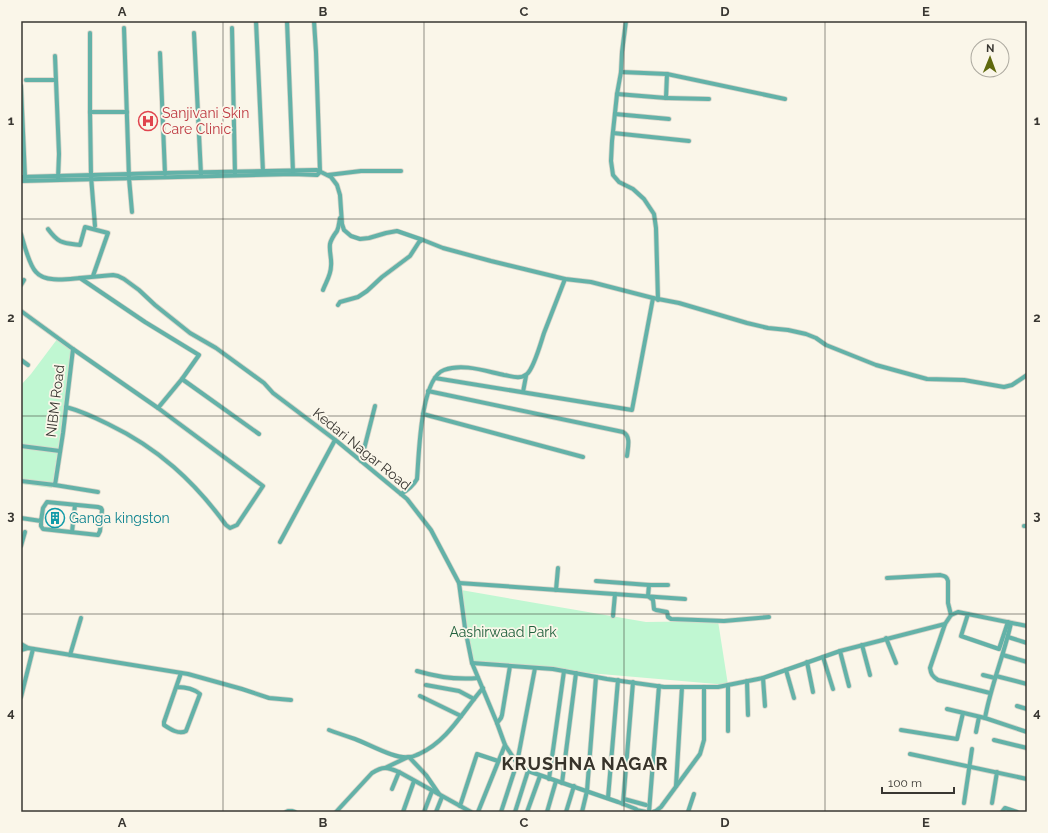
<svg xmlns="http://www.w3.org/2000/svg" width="1048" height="833" font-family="Raleway,sans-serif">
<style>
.green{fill:#c0f7d2}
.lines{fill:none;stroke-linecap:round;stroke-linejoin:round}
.minor-casing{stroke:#d7d4c8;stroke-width:5.5}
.minor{stroke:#63b2a8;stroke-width:4}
.grid{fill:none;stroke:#393732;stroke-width:1;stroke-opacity:0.55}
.labels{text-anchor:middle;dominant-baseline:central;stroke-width:3.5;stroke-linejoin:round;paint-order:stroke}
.health-label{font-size:14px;fill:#be3a42;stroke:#faf6e9;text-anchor:start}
.street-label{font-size:14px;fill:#393732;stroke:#faf6e9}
.culture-label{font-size:14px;fill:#0d838f;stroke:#faf6e9;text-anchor:start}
.park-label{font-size:14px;fill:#21613d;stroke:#faf6e9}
.district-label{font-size:18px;font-weight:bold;letter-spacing:1px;fill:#37332a;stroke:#faf6e9}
.neatline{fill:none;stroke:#393732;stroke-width:1.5}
.grid-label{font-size:13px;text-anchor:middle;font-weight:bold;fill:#393732}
</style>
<rect width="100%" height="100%" fill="#faf6e9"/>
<!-- green -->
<g class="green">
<polygon points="58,338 73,349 52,488 21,484 21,385 31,374"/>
<polygon points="461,590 646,622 718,621 728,685 472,663"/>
</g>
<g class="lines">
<defs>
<g id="minor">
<polyline points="256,21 263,172"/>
<polyline points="287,21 293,172"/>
<polyline points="314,21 316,52 320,172"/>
<polyline points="626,21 622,52 621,72 617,94 612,141 611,161 613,175 619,182 633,189 644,199 654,214 656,228 658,300"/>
<polyline points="124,28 129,178 132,212"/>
<polyline points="232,28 235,174"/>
<polyline points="90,33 90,112 127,112"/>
<polyline points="194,33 201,175"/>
<polyline points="160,53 165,174"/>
<polyline points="55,56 59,154 58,179"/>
<polyline points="621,72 667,74 785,99"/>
<polyline points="26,80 55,80"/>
<polyline points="21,86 25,177"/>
<polyline points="617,94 666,98 667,74"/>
<polyline points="666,98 709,99"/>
<polyline points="90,112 91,176 95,226"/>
<polyline points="615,114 669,119"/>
<polyline points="613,133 689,141"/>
<polyline points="328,175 361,171 401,171"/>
<polyline points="21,177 165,173 317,170 331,177 337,185 340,195 342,224 344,230 351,236 360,239 369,238 386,233 397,231 423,240 443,248 491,261 565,279 591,282 653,298 679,303 747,323 768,328 788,330 806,334 816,338 826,345 876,365 927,379 964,380 1004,387 1012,385 1027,375"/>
<polyline points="21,181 293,174 317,175 320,172"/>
<path d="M48 229C59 244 63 243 80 245L85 227 108 233 93 276"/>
<path d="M21 234C24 244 29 265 36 272 45 283 68 279 80 278L145 322 199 355 182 379 158 408"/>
<polyline points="80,278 113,275 118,276 124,279 139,290 155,305 190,333 216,348 264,383 273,393 338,442 407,499 431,530 459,583 465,628 472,663 497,723 505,745 517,763 528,771 618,802 636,809 638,812"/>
<polyline points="21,285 24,280"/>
<path d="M323 290C326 282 331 275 331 266 332 259 329 252 330 244 331 239 334 235 337 231 339 227 339 222 340 218"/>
<polyline points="338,305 340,302 358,297 367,291 382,277 410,256 419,242 422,240"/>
<polyline points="21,311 73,349 63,433 55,485 21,481"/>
<polyline points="21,360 28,365"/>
<polyline points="435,378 632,410 653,298"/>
<polyline points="182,379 259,434"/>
<path d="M428 391 623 432C631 436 628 447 627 456"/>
<polyline points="523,392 526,376"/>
<path d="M66 407C81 411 94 417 108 424 158 448 194 481 226 525L230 528 237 525 263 486 158 408 73 349"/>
<polyline points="423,414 583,457"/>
<polyline points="21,446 60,451"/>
<polyline points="361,461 375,406"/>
<polyline points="55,485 98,492"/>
<path d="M401 494C408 490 413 486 417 479 419 456 420 379 444 370 463 363 485 371 504 375 511 376 520 380 527 374 534 368 541 342 544 333 551 315 558 297 565 279"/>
<polyline points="21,518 41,521 43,508 47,502 98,507 101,508 102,510 100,531 98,535 43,529 41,526 41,521"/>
<polyline points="1024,526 1027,526"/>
<polyline points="72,532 75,505"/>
<polyline points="280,542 335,440"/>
<polyline points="21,546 25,532"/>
<path d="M887 578 940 575C944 576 947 576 948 581V603L951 615"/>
<polyline points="596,581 649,585 668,585"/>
<polyline points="459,583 685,599"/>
<polyline points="649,585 648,596 653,600 654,609 656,610 667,612 668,617 671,619 724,621 769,617"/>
<polyline points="556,590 558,568"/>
<polyline points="968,614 961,636 999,649 1008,622"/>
<polyline points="613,616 615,594"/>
<path d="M945 624 930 668C931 674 932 676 938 680L990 693"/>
<polyline points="1008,637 1027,643"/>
<polyline points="886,638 896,663"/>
<polyline points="21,644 28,648"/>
<polyline points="862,645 870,675"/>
<polyline points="21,650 28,648 188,674 242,689 269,698 291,700"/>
<polyline points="840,651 849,686"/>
<polyline points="70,655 81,618"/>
<polyline points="1003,655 1027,662"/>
<polyline points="823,657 833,689"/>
<polyline points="807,662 813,692"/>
<polyline points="472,663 553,669 607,679 664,687 718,687 763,678 840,651 945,624 951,615 958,612 1027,626"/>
<polyline points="786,670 794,698"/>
<path d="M417 671C437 677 457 680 478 678"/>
<polyline points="983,675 995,678"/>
<polyline points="996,676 1027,684"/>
<polyline points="763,678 765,706"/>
<polyline points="747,681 748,715"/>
<polyline points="426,685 459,691 474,699"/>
<path d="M177 687C184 687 194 689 200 694L186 731C179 735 170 729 164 725V722L181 673"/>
<polyline points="420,696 461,716"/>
<polyline points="21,697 33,649"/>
<polyline points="1017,706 1027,709"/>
<polyline points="947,709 985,718 1027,732"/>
<path d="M985 718C991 685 1004 655 1011 623"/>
<polyline points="497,723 501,718 502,715 510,666"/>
<path d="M329 730C337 733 346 736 355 739 369 744 396 760 410 757 413 757 416 755 419 754 448 741 463 711 483 688"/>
<polyline points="901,730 957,739 963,713"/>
<polyline points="728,731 728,685"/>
<polyline points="976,732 979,717"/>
<polyline points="994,740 1027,748"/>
<polyline points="910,754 1027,779"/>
<polyline points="409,757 426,775 439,794"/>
<polyline points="385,768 408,757"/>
<polyline points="549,779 564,671"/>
<polyline points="562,783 576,673"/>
<polyline points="676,786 682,687"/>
<polyline points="392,789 399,772"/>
<polyline points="608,798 618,680"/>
<polyline points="624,799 646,805"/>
<polyline points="964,803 972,749"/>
<polyline points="992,803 997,772"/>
<polyline points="623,804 633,682"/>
<polyline points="460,806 477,754 498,761"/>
<polyline points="636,810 646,812"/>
<polyline points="286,812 288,811 292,811 295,812"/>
<path d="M336 812 372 773C383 766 387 767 399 772L471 812"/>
<polyline points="403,812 414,781"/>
<polyline points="424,812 432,791"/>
<polyline points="436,812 442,797"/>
<polyline points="478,812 505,745"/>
<polyline points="501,812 517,763 535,668"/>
<polyline points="515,812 528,771"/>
<polyline points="527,812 540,776"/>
<polyline points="547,812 556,781"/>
<polyline points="566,812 574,786"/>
<polyline points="582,812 587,791 596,677"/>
<polyline points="649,812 659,686"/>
<polyline points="653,812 656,811 661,807 700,754 704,740 704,687"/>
<polyline points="688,812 694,794"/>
<polyline points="1002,812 1005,808 1017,812"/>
</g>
</defs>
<!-- minor casing -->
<use href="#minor" class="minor-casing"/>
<!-- minor -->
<use href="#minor" class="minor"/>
</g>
<!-- grid -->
<path class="grid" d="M223 21V812M424 21V812M624 21V812M825 21V812M21 219H1027M21 416H1027M21 614H1027"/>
<!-- icons -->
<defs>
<symbol id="hospital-ring" viewBox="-11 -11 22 22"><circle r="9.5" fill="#faf6e9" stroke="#e0444e" stroke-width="1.5"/><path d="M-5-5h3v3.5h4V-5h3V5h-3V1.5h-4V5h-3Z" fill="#e0444e"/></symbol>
<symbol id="building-ring" viewBox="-11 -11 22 22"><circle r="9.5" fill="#faf6e9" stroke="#0f9aa8" stroke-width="1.5"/><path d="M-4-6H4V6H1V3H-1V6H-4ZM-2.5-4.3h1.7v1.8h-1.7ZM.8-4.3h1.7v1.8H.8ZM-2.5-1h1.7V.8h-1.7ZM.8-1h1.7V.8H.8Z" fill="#0f9aa8"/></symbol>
</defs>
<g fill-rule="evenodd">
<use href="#hospital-ring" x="137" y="110" width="22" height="22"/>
<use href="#building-ring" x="44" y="507" width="22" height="22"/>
</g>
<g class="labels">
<!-- health labels -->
<g class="health-label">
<text x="162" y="113">Sanjivani Skin<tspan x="162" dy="16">Care Clinic</tspan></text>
</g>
<!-- street labels -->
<g class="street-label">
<text transform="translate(55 401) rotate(-83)">NIBM Road</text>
<text transform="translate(362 449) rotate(39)">Kedari Nagar Road</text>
</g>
<!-- culture labels -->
<g class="culture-label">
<text x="69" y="518">Ganga kingston</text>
</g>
<!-- park labels -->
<g class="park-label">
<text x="503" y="632">Aashirwaad Park</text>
</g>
<!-- district labels -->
<g class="district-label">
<text x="585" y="763">KRUSHNA NAGAR</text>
</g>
</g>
<!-- border -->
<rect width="1048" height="833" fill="none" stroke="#faf6e9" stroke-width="44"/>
<!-- north arrow -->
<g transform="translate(990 58) rotate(1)"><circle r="19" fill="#faf6e9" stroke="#adaaa0"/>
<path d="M0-3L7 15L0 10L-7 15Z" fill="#5f690d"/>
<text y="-6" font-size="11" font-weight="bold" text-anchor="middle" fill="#393732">N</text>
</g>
<!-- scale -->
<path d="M882 787v6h72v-6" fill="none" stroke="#393732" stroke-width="2"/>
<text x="888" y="787" font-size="12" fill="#393732" stroke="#faf6e9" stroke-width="3" paint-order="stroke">100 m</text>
<rect x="22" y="22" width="1004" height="789" class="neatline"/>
<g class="grid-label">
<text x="122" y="16">A</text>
<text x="323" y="16">B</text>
<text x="524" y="16">C</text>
<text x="725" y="16">D</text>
<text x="926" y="16">E</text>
<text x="11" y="125">1</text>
<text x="1037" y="125">1</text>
<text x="11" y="322">2</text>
<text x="1037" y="322">2</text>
<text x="11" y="520">3</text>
<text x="1037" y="520">3</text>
<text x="11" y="717">4</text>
<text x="1037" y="717">4</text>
<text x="122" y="827">A</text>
<text x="323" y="827">B</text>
<text x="524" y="827">C</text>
<text x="725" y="827">D</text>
<text x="926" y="827">E</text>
</g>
</svg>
